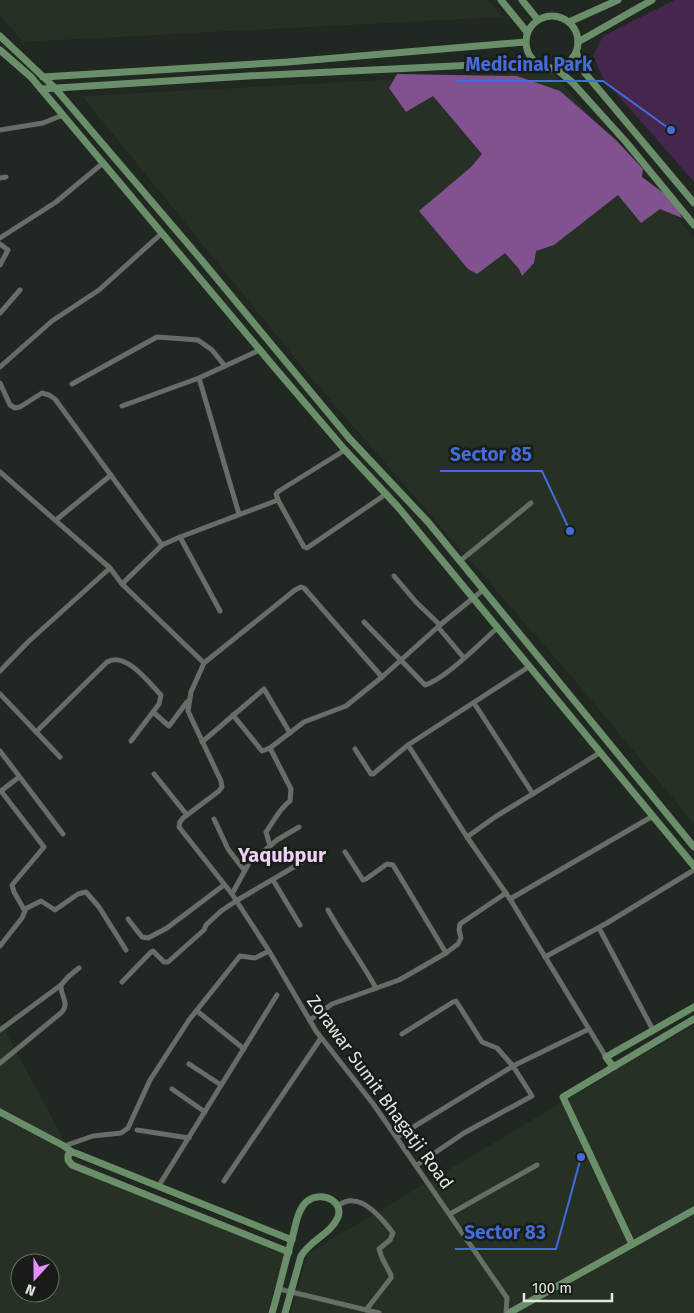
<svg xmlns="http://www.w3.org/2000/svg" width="694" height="1313" font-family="'Fira Sans',sans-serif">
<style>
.built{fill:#263025;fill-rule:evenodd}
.green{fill:#46264e}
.water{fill:#82518f}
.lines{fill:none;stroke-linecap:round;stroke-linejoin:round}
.street{stroke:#676e67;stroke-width:5}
.secondary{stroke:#6a8e69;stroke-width:7}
.labels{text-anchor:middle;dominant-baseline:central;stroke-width:5;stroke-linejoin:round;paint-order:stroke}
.street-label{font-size:18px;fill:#e2e6e1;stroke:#181d17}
.quarter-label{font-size:20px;font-weight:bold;fill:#efd1f7;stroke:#181d17}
.leader{fill:none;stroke:#446cda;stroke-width:2}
.callout-dot{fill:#446cda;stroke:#181d17;stroke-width:2}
.callout-label{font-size:19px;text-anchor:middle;font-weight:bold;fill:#446cda;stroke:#181d17;stroke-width:5;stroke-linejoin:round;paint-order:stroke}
</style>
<rect width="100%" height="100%" fill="#212721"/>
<!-- built -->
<g class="built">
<polygon points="0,0 488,0 503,17 23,42 0,15"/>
<polygon points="546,65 694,238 694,824 578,684 312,379 82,96 476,75 535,69"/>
<path d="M0 1021 74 1159 285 1254 267 1313H0ZM20 1263H50V1293H20Z"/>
<polygon points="694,1025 694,1313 291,1313 308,1253 630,1062"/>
</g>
<!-- green -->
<polygon class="green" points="675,0 694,0 694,182 603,78 593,56 603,36"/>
<!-- water -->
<polygon class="water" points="397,74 517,76 560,91 616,140 643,169 642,177 673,200 682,218 660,209 641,223 618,195 554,245 536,251 534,263 522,276 519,269 505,253 477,274 468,269 419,211 471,167 482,154 433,96 406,112 389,88"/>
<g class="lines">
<!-- street -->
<g class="street">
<polyline points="0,130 43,123 63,115"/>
<polyline points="0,178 6,177"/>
<polyline points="0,238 56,202 103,163"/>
<polyline points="0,244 8,250 0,265"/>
<polyline points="0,313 20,290"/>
<polyline points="0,367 52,321 99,290 162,233"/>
<polyline points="199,378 239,514"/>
<polyline points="0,383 10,405 15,408 20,407 42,393 49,395 55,399 162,545 180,537"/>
<polyline points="72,384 157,337 198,340 212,350 225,366"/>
<polyline points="122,406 199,378 260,350"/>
<polyline points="0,472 110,568 122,584 204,663"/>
<polyline points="278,500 304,547 307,548 386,494"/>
<polyline points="56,520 111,475"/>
<polyline points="460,561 531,503"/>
<polyline points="394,576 416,602 440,625"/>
<polyline points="122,584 162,545"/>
<polyline points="220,611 180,537 278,500 276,494 279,491 345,450"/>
<path d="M364 622 425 685C445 679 481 643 497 628"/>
<polyline points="438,627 464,658"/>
<polyline points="0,671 28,642 110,568"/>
<polyline points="382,677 304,588 301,587 295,590 204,663 191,692 188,711 221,781 222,787 219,791 183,818 180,822 179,827 232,894 269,951 316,1031 374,1105 507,1298 506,1313"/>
<polyline points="0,694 60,757"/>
<polyline points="474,703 533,794"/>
<polyline points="153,712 169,726 187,702"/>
<polyline points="233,715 262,751 270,748"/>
<path d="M36 732 107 662C126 651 149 683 161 695L159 704 131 741"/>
<polyline points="202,742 264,689 290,733"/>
<polyline points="408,745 467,837 510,899 606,1057"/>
<polyline points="355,749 371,774 373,774 408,745 530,666"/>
<polyline points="0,751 63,834"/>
<polyline points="154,774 187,815"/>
<polyline points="214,819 228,849 244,870"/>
<polyline points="467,837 495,817 601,752"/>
<path d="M270 846 266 832C274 821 279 809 290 801L291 789 270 748 304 722 346 706 382 677 440 625 483 590"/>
<polyline points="345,852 363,880 366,879 387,864 393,865 446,953"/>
<polyline points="273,880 300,925"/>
<polyline points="232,894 249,863 277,840 299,827"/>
<polyline points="510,899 653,816"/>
<polyline points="25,909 41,901 55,910 78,894 86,892 99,907 126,950"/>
<path d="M328 910C343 937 361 961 376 988"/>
<polyline points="128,919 142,937 148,938 167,928 224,885"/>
<polyline points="599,928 653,1030"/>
<polyline points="0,946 22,918 25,911 14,892 12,885 44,847 1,791 19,777"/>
<polyline points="545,957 607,923 694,870"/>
<polyline points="122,982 151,952 153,951 164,962 168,962 204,930 206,925 221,911 236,901 304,861"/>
<polyline points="197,1011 244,1049"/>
<polyline points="310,1020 332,1004 399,980 408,975 446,953 458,944 461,938 459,930 460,924 506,893"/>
<polyline points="0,1030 61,985"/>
<polyline points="402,1034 453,1002 456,1001 482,1042 497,1048 513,1066 532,1096 464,1133 417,1165"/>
<path d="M0 1063 62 1012C70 1002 60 996 61 985L69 976 79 968"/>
<polyline points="189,1064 221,1085"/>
<polyline points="172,1089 205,1112"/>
<polyline points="137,1130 189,1138"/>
<polyline points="397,1137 513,1066 589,1029"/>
<polyline points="64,1146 93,1136 121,1133 128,1128 150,1080 189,1020 240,956 255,958 269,951"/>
<polyline points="224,1181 321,1038"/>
<polyline points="158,1187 277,995"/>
<path d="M337 1206C342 1203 347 1200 353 1201 367 1201 384 1221 393 1233L390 1240 379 1249 382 1258 391 1275V1278L366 1310"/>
<polyline points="450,1214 537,1165"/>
<polyline points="279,1289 379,1313"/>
</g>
<!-- secondary -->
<g class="secondary">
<polyline points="501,0 527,32"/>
<polyline points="522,0 538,20"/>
<circle cx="552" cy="42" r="26"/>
<polyline points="569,22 618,0"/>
<polyline points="0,36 55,88 199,257 349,438 428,522 694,847"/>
<polyline points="578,42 652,0"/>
<polyline points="0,50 31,77 275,368 345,450 398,507 694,866"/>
<polyline points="576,52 585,73 694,203"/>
<polyline points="555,68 572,82 626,142 694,225"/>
<polyline points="43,77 288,62 525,42"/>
<polyline points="41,89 248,76 534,62"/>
<polyline points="694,1007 606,1057 611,1064 615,1066 694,1019"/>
<polyline points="615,1066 563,1097 632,1244"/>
<polyline points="0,1112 64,1146 72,1152"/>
<polyline points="289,1252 72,1165 68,1160 68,1155 72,1152 78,1154 292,1240"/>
<path d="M272 1313C279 1290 284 1266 291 1242 295 1231 295 1220 301 1209 313 1186 345 1199 338 1217 331 1234 310 1240 301 1256L285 1313"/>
<polyline points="509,1313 694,1210"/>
</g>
</g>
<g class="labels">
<!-- street labels -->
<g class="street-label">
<text transform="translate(380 1092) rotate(54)">Zorawar Sumit Bhagatji Road</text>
</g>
<!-- quarter labels -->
<g class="quarter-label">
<text x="282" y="855">Yaqubpur</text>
</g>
</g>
<!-- callouts -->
<path class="leader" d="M671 130L603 81H456M570 531L542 471H440M581 1157L556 1249H455"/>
<g class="callout-dot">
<circle cx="671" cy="130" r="5"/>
<circle cx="570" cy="531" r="5"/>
<circle cx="581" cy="1157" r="5"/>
</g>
<g class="callout-label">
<text x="529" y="71">Medicinal Park</text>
<text x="491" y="461">Sector 85</text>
<text x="505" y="1239">Sector 83</text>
</g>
<!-- north arrow -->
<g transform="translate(35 1278) rotate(201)"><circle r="24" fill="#181d17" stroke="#696d68"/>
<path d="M0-4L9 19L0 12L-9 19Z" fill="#e88eff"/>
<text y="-8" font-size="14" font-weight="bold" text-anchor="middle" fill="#e2e6e1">N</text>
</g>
<!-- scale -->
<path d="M524 1293v8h88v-8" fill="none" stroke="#e2e6e1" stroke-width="2.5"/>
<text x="532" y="1293" font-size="15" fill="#e2e6e1" stroke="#181d17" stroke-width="4" paint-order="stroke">100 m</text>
</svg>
